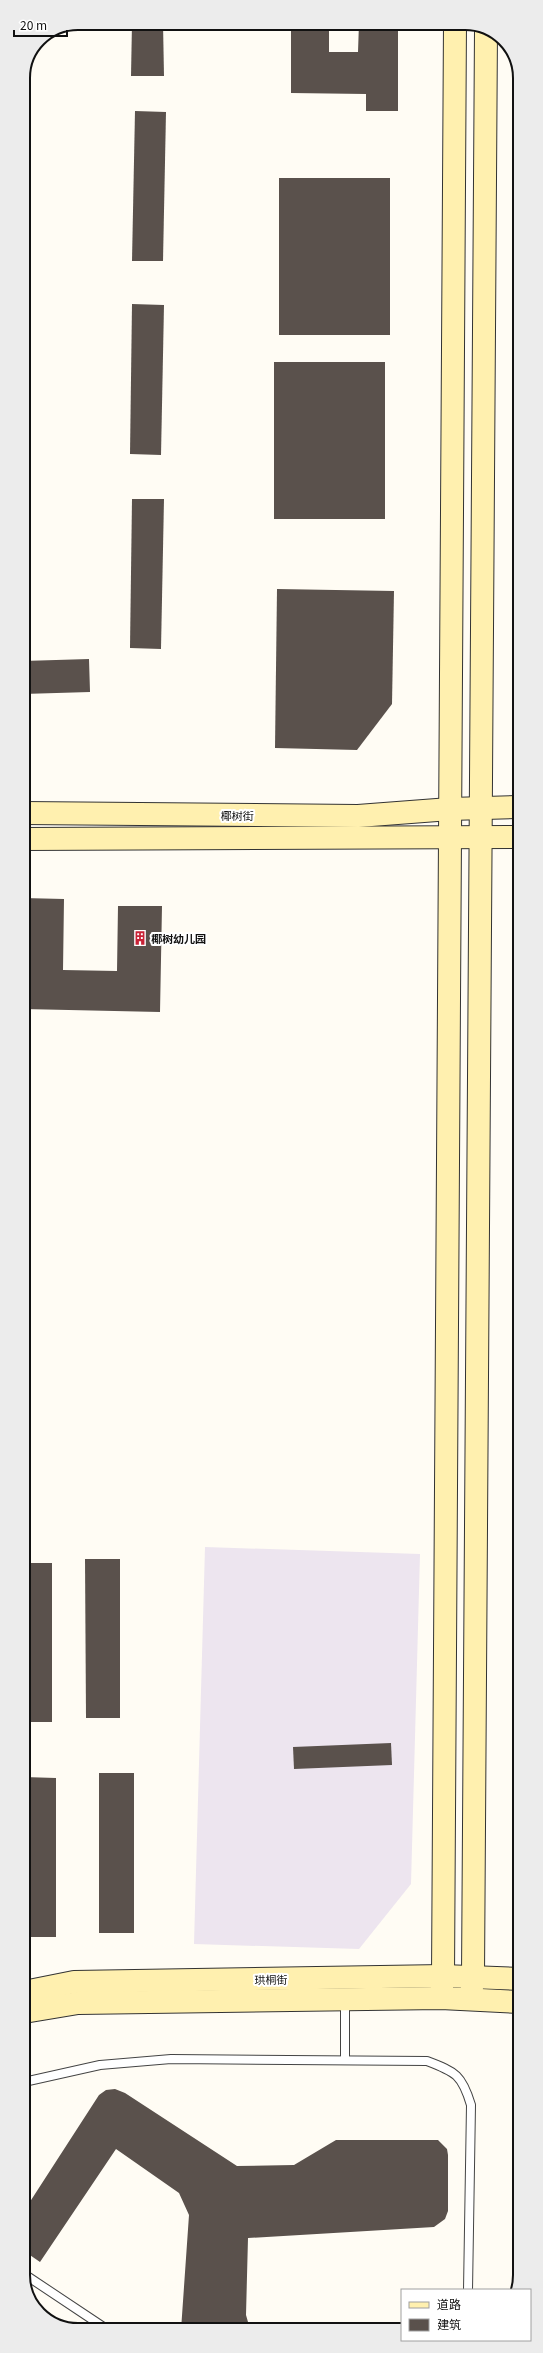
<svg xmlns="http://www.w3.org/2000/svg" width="543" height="2353" font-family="Georgia,'Noto Sans SC',serif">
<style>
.industrial{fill:#ede5ef}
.building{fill:#5a514c}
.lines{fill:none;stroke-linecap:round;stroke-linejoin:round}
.lane-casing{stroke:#444;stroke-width:10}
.secondary-casing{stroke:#333;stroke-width:24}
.lane{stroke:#fff;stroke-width:8}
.secondary{stroke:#fff0af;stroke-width:22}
.labels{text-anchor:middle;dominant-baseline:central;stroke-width:4;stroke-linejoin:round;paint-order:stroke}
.street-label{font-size:11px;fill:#111;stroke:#fff}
.poi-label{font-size:11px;font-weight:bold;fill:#111;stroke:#fff;text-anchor:start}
.rim{fill:none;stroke:#111;stroke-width:2}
</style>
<rect width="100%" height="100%" fill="#fffcf4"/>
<!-- industrial -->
<polygon class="industrial" points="205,1547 420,1554 411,1884 359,1949 194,1944"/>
<!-- building -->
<g class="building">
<polygon points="132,23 163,23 164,76 131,76"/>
<polygon points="291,23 329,23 329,52 358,52 359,23 398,23 398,111 366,111 366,94 291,93"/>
<polygon points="135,111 166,112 163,261 132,261"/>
<rect x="279" y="178" width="111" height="157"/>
<polygon points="132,304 164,305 161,455 130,454"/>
<rect x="274" y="362" width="111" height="157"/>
<polygon points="132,499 164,499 161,649 130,648"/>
<polygon points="277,589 394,591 392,704 357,750 275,748"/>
<polygon points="89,659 90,692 23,694 23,661"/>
<polygon points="23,898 64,899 63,970 117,971 118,906 162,906 160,1012 23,1009"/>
<polygon points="85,1559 120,1559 120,1718 86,1718"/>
<rect x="24" y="1563" width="28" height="159"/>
<polygon points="391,1743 392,1765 294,1769 293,1747"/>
<rect x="99" y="1773" width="35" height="160"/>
<polygon points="24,1777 56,1778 56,1937 24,1937"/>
<polygon points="115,2089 125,2093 237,2166 294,2165 336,2140 438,2140 447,2149 448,2155 448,2211 445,2219 434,2227 248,2238 246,2315 250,2329 181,2330 189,2215 179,2193 116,2149 40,2262 24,2251 24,2211 99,2095 106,2090"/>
</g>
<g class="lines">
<defs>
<g id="lane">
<polyline points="345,2060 345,1999"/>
<path d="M24 2082 100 2065 171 2059 427 2061C456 2072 462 2075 471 2105L468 2290"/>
<polyline points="24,2274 108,2330"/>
</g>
<g id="secondary">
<polyline points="23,813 358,816 450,809 519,807"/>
<polyline points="23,839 519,837"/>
<polyline points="24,1992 74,1982 443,1976 520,1979"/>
<polyline points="441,1998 443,1976 455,23"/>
<polyline points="471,1998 473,1976 486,30"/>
<polyline points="24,2012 78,2003 441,1998 520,2002"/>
</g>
</defs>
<!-- lane casing -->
<use href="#lane" class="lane-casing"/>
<!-- secondary casing -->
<use href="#secondary" class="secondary-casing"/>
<!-- lane -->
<use href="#lane" class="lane"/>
<!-- secondary -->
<use href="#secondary" class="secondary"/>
</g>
<!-- icons -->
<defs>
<symbol id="building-bare" viewBox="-9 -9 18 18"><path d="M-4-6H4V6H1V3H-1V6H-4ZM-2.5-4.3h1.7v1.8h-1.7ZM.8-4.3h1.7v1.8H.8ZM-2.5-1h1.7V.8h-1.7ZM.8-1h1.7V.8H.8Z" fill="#c82236" stroke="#fff" stroke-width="2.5" paint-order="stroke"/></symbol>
</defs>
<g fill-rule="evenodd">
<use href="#building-bare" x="130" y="928" width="20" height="20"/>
</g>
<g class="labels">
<!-- street labels -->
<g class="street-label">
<text x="237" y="815">椰树街</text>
<text transform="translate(271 1979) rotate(-1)">珙桐街</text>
</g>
<!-- poi labels -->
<g class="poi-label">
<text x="151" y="938">椰树幼儿园</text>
</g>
</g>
<!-- crop -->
<path d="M0 0H543V2353H0ZM78 30H465A48 48 0 0 1 513 78V2275A48 48 0 0 1 465 2323H78A48 48 0 0 1 30 2275V78A48 48 0 0 1 78 30Z" fill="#ececec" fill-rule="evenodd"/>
<path class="rim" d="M78 30H465A48 48 0 0 1 513 78V2275A48 48 0 0 1 465 2323H78A48 48 0 0 1 30 2275V78A48 48 0 0 1 78 30Z"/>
<!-- legend -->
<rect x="401" y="2289" width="130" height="52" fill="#ffffff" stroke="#a0a0a0"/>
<rect x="409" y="2302" width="20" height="6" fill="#fff0af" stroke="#a0a0a0"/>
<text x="437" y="2309" font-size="12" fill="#111111">道路</text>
<rect x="409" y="2319" width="20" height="12" fill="#5a514c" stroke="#a0a0a0"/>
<text x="437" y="2329" font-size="12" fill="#111111">建筑</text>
<!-- scale -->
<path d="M14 30v6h53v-6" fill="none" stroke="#111111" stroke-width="2"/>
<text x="20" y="30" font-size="12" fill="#111111" stroke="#ffffff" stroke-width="3" paint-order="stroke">20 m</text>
</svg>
